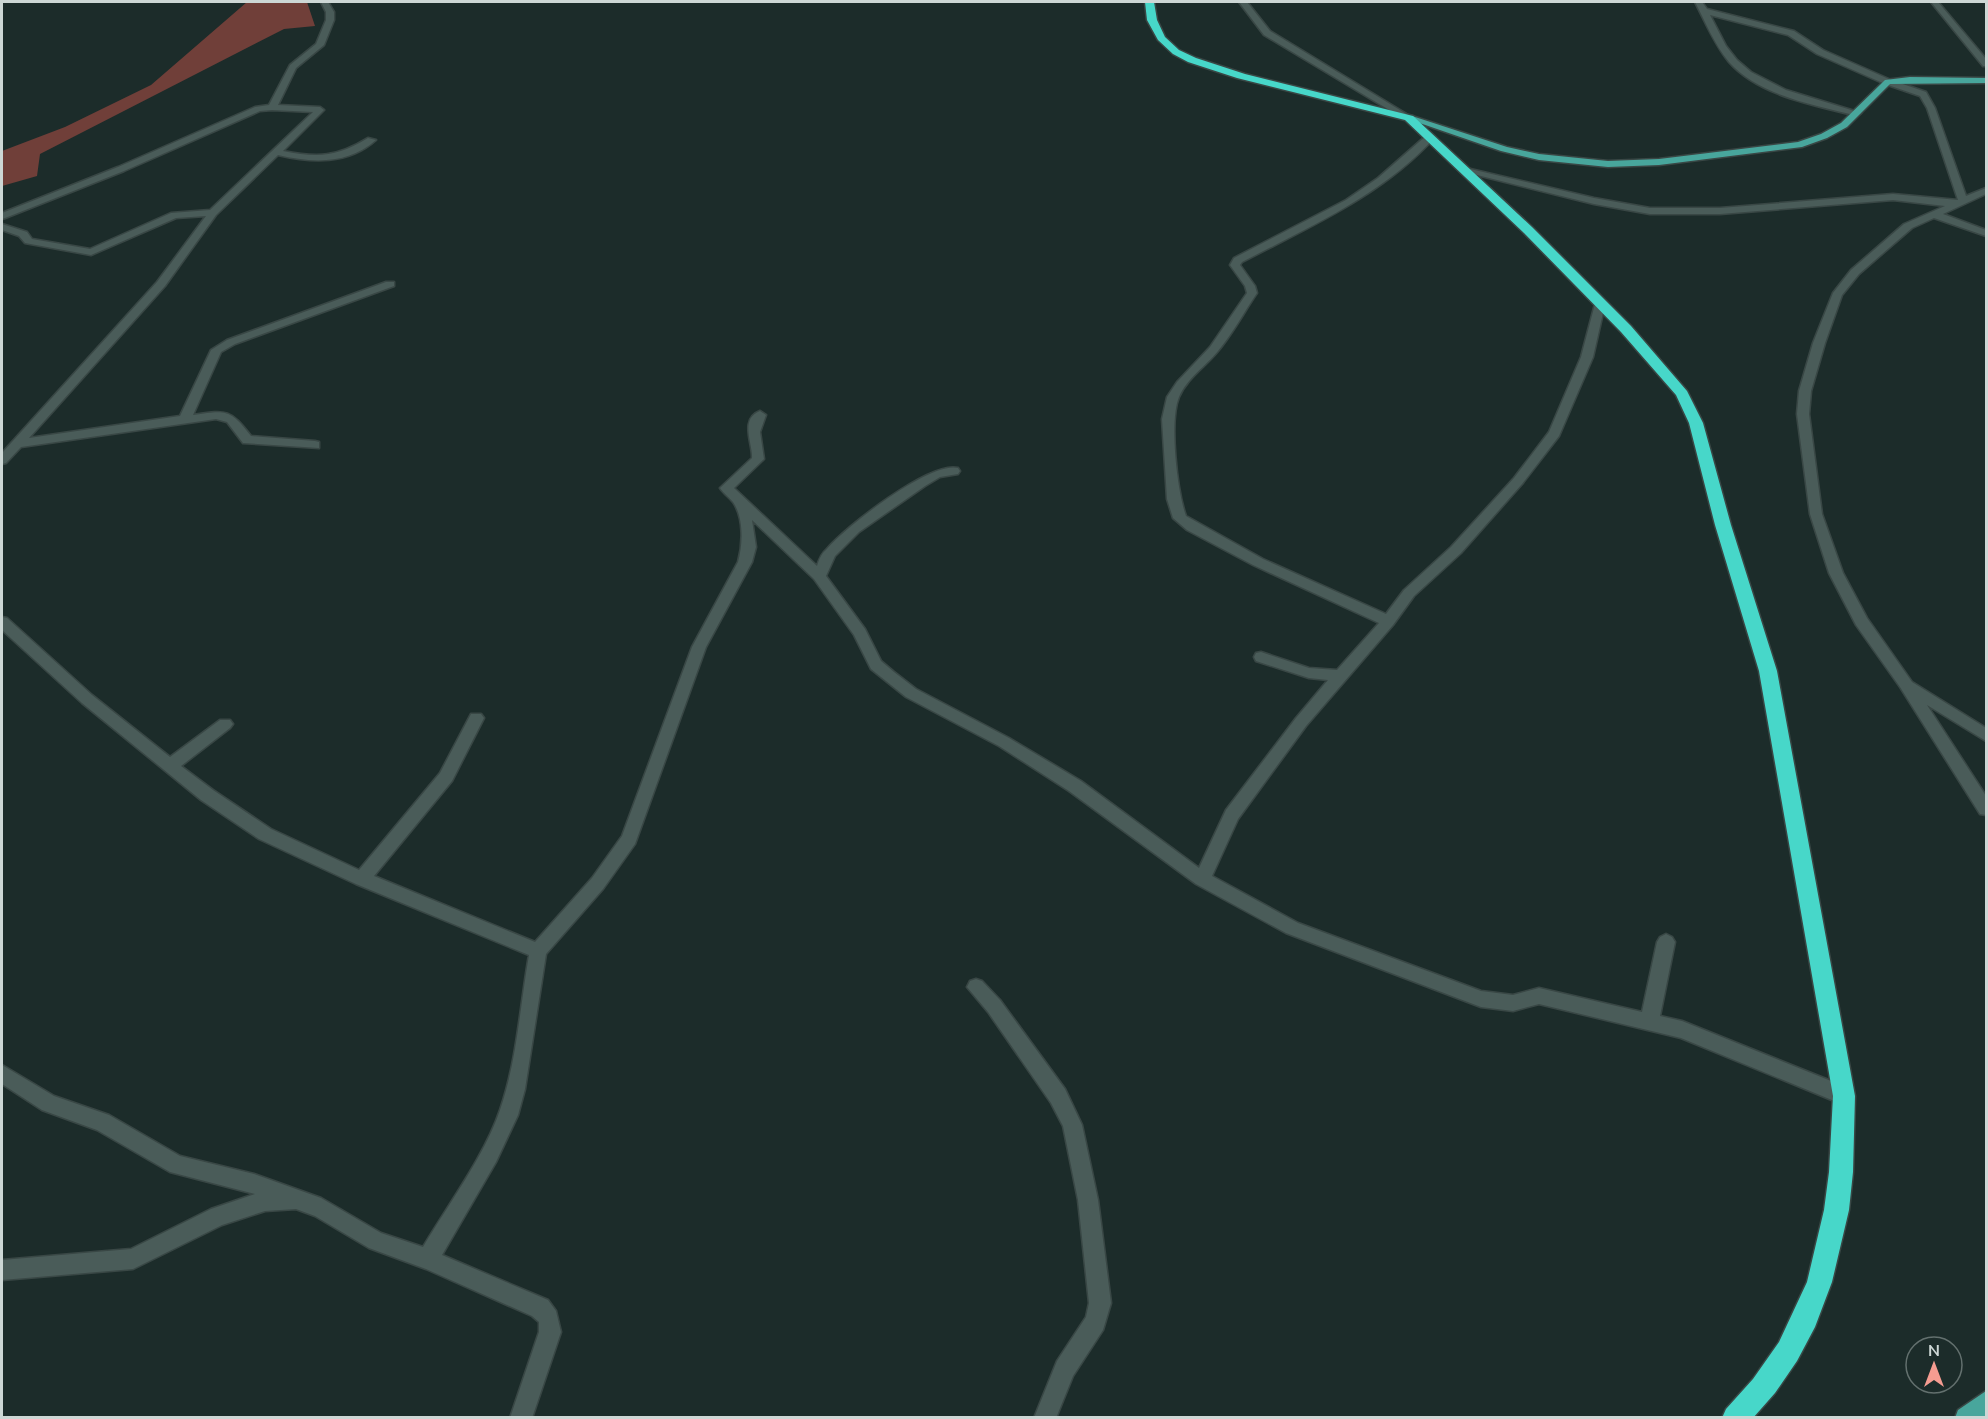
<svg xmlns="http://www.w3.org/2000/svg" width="1988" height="1419" font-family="'Nunito Sans',sans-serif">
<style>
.green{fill:#703f39}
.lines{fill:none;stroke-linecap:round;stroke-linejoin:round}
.minor-casing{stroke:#394745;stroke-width:3}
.major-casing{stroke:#394745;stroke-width:3}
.highway-casing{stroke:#394745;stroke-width:3}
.minor{fill:#4a5c59;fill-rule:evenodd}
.major{fill:#48a69c;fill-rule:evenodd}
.highway{fill:#47d7c9;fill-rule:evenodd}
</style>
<rect width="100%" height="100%" fill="#1c2c2a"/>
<!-- green -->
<polygon class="green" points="247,2 307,2 315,26 284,29 40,154 37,176 2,186 2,151 65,127 151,85"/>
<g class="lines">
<defs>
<g id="minor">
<path d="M321 2H328L334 12V20L324 45 296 68 278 105 320 107 324 110 283 151C318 158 337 157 368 138L376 140C348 165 312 163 278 155L216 215 165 286 29 438 180 416 211 350 227 340 386 282H394V286L235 344 221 352 193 415C227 410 230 409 251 436L315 441 319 442V448L243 443 227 422 216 419 21 447 6 463 2 464V453L157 282 206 216 176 218 91 255 25 243 19 236 2 230V224L27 232 32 239 90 249 171 213 210 210 313 112 272 110 260 111 124 171 5 218 2 219V213L118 167 255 107 269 105 290 65 316 44 326 20V12Z"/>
<polygon points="1239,2 1247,2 1270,31 1413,118 1406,120 1264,35"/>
<path d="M1695 2H1702L1707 9 1794 31 1823 50 1891 80 1926 92 1935 108 1966 196 1986 188V194L1943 214 1986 230V236L1934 218 1912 228 1859 274 1842 295 1825 343 1811 391 1809 414 1822 514 1843 573 1867 618 1912 682 1986 728V741L1927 705 1986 796V815L1980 814 1900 687 1856 625 1829 573 1810 514 1797 414 1799 391 1813 343 1833 293 1851 270 1904 224 1945 206 1893 200 1720 214H1650L1594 204 1461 171 1466 168 1594 198 1650 208H1720L1893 194 1958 200 1927 108 1920 96 1885 84 1817 54 1788 35 1710 15 1726 46 1737 60 1751 72 1786 90 1861 113 1857 116C1815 105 1759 96 1729 62 1714 44 1705 21 1695 2Z"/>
<polygon points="1931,2 1938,2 1986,59 1986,66 1983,66"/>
<path d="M1427 135 1435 137C1383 195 1309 227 1242 262L1240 265 1255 286 1257 293C1244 312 1233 333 1218 351 1206 366 1187 378 1179 397 1169 421 1177 491 1186 516L1263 559 1386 614 1404 590 1451 547 1514 478 1549 432 1581 357 1595 304 1600 301 1605 304 1593 357 1559 436 1522 484 1461 553 1414 596 1393 625 1306 726 1238 819 1212 876 1298 923 1481 991 1513 995 1539 988 1642 1012 1657 942 1660 937 1666 934 1672 937 1675 942 1660 1016 1682 1021 1851 1089 1854 1096 1851 1103 1844 1105 1681 1038 1539 1004 1513 1011 1481 1007 1286 933 1196 884 1069 791 999 746 906 697 871 669 854 635 814 579 752 520 756 547 752 562 706 647 635 844 603 889 546 954 525 1089 518 1115 496 1162 442 1255 548 1300 556 1311 561 1332 532 1418H510L539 1332V1322L532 1316 426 1269 369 1248 315 1216 296 1209 265 1211 222 1225 133 1269 2 1280V1260L131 1249 211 1209 255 1194 170 1172 97 1130 42 1110 2 1084V1065L54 1096 109 1115 180 1156 254 1174 321 1198 381 1233 423 1247C448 1205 485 1155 500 1110 517 1061 520 1006 529 955L356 884 259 839 201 800 82 703 2 630V617L7 618 92 695 170 757 220 720H230L233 724 230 728 181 766 213 790 271 829 359 870 440 773 471 714H481L484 718 452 781 374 876 535 942 592 878 622 836 692 647 738 562C743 544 744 518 733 502 729 497 723 493 720 488L752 458C753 444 739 419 760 411L766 415 760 432 764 459 734 488 817 566C819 560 821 554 826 550 845 527 930 461 958 468L960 471 958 474 940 477 925 486 859 532 835 556 826 576 865 629 881 661 894 672 916 689 1009 738 1081 781 1199 868 1226 810 1296 718 1328 680 1309 678 1256 661 1254 657 1256 653 1261 652 1309 668 1337 670 1379 623 1253 565 1187 530 1173 518 1167 499 1162 419 1167 397 1177 382 1210 347 1247 293 1245 286 1230 265 1234 258 1346 200 1378 178Z"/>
<polygon points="976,979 982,981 1000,1000 1065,1089 1082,1125 1098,1200 1111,1303 1103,1330 1073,1376 1056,1418 1034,1418 1057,1361 1086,1317 1089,1303 1078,1200 1063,1126 1051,1103 988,1012 967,987 970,981"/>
</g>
<g id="major">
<polygon points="1910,77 1986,78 1986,83 1890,84 1847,127 1827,138 1802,147 1659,165 1608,167 1539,160 1501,151 1405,118 1412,116 1507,147 1539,154 1608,161 1659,159 1798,142 1821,134 1841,123 1885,80"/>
<polygon points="1986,1391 1986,1416 1955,1418 1958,1410"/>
</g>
<polygon id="highway" points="1145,2 1154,2 1157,20 1165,37 1179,50 1196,58 1245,74 1413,116 1532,227 1631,326 1687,391 1703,423 1731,525 1777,671 1855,1096 1853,1172 1849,1210 1832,1282 1815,1327 1797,1361 1775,1393 1753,1418 1722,1418 1726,1409 1753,1379 1779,1342 1807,1282 1824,1210 1829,1172 1833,1096 1759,671 1715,525 1689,423 1676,395 1621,332 1524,233 1405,120 1237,78 1188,62 1173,54 1158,40 1147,20"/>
</defs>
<!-- minor casing -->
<use href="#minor" class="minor-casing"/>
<!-- major casing -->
<use href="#major" class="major-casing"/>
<!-- highway casing -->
<use href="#highway" class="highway-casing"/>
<!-- minor -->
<use href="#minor" class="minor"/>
<!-- major -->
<use href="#major" class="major"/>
<!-- highway -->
<use href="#highway" class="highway"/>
</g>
<!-- border -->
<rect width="1988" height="1419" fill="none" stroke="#cdd7d5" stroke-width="6"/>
<!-- north arrow -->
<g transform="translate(1934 1365)"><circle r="28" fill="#1c2c2a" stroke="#63706e" stroke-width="1.5"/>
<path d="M0-4.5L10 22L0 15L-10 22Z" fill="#f59c91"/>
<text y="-9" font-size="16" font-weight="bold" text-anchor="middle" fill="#cdd7d5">N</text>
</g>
</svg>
